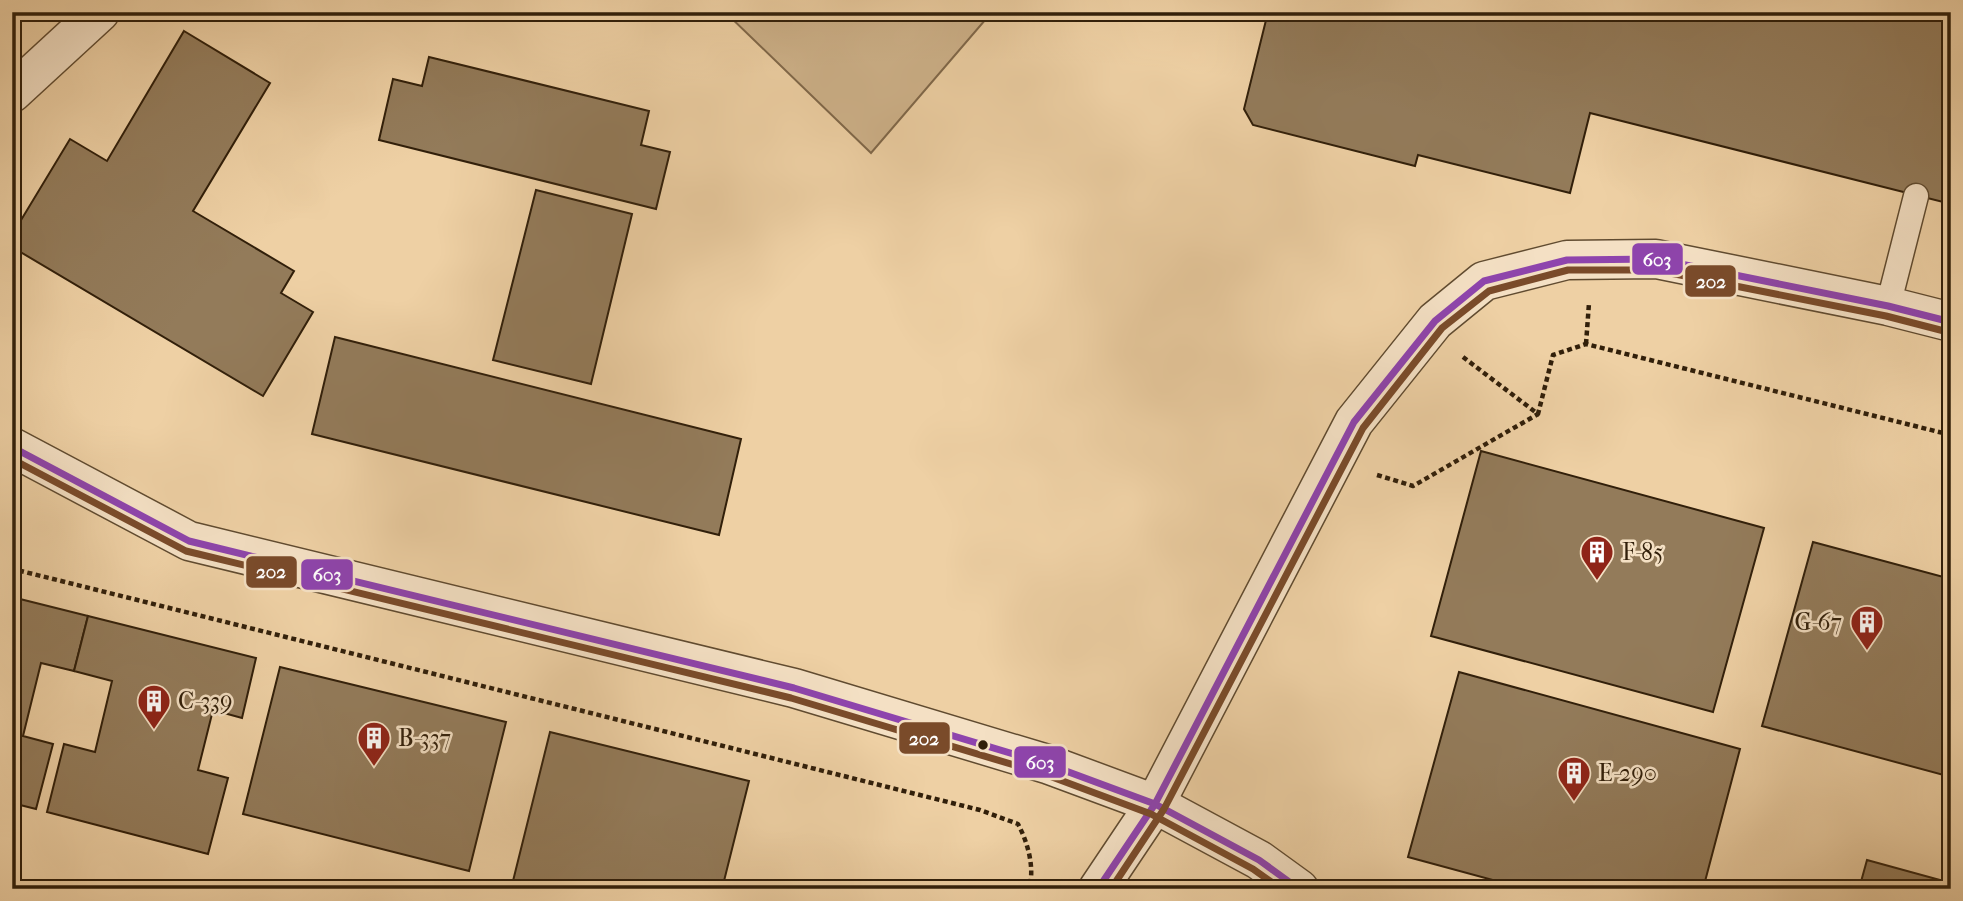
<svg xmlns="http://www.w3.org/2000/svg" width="1963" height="901" font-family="'IM FELL French Canon',serif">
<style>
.green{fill:#ceb28a;stroke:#80684a;stroke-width:2}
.building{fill:#937b5a;stroke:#311f0a;stroke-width:2}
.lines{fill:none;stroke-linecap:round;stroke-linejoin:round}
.lane-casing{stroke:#604b30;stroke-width:27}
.street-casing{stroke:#604b30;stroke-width:41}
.path{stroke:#311f0a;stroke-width:4.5;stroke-dasharray:5 3.5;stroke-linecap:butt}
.lane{stroke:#f4e0c4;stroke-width:24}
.street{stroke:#f4e0c4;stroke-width:38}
.bus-1-casing{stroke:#f4e0c4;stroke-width:12}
.bus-2-casing{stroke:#f4e0c4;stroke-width:12}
.bus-1{stroke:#8e44ad;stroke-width:7}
.bus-2{stroke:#7a4b2a;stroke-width:7}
.bus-dot{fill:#311f0a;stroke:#f4e0c4;stroke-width:2.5}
.labels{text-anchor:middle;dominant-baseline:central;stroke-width:5;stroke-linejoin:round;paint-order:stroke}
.poi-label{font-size:24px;fill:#311f0a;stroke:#f4e0c4;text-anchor:start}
.line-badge{stroke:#f4e0c4;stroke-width:2.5}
.badge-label{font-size:19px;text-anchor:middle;font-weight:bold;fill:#fff}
</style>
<rect width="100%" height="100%" fill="#eed0a4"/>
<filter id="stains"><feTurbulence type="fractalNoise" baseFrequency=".00286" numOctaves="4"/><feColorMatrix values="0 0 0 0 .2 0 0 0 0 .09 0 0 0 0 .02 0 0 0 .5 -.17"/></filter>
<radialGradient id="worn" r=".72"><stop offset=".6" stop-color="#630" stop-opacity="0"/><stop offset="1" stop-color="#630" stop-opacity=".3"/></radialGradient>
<!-- green -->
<polygon class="green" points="725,12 992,12 871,153"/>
<!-- building -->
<g class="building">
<polygon points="1268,12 1951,14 1951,204 1590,113 1570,193 1418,155 1415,166 1253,125 1244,109"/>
<polygon points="184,31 270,83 193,211 294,271 281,293 313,312 263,396 12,247 12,235 70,139 107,161"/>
<polygon points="429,57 649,111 641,145 670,152 656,209 379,140 393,79 422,86"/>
<polygon points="536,190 632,214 591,384 493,360"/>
<polygon points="335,337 741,439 719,535 312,434"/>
<polygon points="1481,451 1764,528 1713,712 1431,636"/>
<polygon points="1813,542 1951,579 1951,777 1762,726"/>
<polygon points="12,597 88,616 74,671 41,663 23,736 53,744 36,809 12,803"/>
<polygon points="88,616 256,658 242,718 213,710 198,770 228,778 208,854 47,812 64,744 95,752 112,681 74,671"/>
<polygon points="280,667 506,722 469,871 243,814"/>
<polygon points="1459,672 1740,749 1703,889 1526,889 1408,857"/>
<polygon points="550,732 749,781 722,889 511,889"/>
<polygon points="1867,860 1951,883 1951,889 1859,889"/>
</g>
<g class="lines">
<defs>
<polyline id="lane" points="1888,306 1916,196"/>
<g id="street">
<polyline points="12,93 100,12"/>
<polyline points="12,447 189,541 794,688 1047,764 1155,804 1259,860 1299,889"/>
<polyline points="1098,889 1155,804 1354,422 1435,321 1484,281 1567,260 1656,259 1888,306 1951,322"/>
</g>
</defs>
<!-- lane casing -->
<use href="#lane" class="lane-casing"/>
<!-- street casing -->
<use href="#street" class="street-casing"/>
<!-- path -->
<g class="path">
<polyline points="1586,344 1589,303"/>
<polyline points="1463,357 1538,414 1553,355 1586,344 1951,435"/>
<polyline points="1377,475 1413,486 1538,414"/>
<path d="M12 566 17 570 980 810 1018 824C1028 843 1035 868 1029 889"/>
</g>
<!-- lane -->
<use href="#lane" class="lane"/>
<!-- street -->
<use href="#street" class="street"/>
<defs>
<g id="bus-1">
<polyline points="12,447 189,541 794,688 1047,764 1155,804 1259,860 1299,889"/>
<polyline points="1098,889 1155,804 1354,422 1435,321 1484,281 1567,260 1656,259 1888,306 1951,322"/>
</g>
<g id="bus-2">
<polyline points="12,459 186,551 791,698 1044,774 1151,814 1253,869 1281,889"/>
<polyline points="1111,889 1164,809 1363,428 1442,328 1489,291 1568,270 1655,270 1886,316 1948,332"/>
</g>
</defs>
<!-- bus-1 casing -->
<use href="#bus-1" class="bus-1-casing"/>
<!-- bus-2 casing -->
<use href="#bus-2" class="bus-2-casing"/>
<!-- bus-1 -->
<use href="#bus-1" class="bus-1"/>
<!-- bus-2 -->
<use href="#bus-2" class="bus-2"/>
</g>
<!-- icons -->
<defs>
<symbol id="building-pin" viewBox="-11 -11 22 30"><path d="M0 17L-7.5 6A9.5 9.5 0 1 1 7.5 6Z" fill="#8f2418" stroke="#f4e0c4"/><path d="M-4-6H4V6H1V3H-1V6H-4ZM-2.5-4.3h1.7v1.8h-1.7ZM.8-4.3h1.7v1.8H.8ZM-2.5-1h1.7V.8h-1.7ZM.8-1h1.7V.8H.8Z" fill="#fff"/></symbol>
</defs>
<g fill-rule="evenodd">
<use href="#building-pin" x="1578" y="533" width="38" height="52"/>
<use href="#building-pin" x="1848" y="603" width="38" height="52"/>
<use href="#building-pin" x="135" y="682" width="38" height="52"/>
<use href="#building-pin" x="355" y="719" width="38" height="52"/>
<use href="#building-pin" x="1555" y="754" width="38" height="52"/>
</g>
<!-- markers -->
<circle class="bus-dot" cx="983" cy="745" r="6"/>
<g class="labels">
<!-- poi labels -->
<g class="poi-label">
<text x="1622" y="552">F-85</text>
<text x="1842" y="622" text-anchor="end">G-67</text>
<text x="178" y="701">C-339</text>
<text x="398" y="738">B-337</text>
<text x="1598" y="773">E-290</text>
</g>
</g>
<g class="line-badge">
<rect x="1631" y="242" width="53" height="34" rx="7" fill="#8e44ad"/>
<rect x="1684" y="264" width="53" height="34" rx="7" fill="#7a4b2a"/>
<rect x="245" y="555" width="53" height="34" rx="7" fill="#7a4b2a"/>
<rect x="300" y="558" width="54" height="33" rx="7" fill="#8e44ad"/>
<rect x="898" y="721" width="53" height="34" rx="7" fill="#7a4b2a"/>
<rect x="1013" y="745" width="54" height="34" rx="7" fill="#8e44ad"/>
</g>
<g class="badge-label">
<text x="1657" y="266">603</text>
<text x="1711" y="288">202</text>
<text x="271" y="578">202</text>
<text x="327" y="581">603</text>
<text x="924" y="745">202</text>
<text x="1040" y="769">603</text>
</g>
<!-- margin -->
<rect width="1963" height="901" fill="none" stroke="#eed0a4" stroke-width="42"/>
<rect x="14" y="14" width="1935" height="873" fill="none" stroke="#311f0a" stroke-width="3.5"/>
<rect x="21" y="21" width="1921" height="859" fill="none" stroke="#311f0a" stroke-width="2"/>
<rect width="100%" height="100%" filter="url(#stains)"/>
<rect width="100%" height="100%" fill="url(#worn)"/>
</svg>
